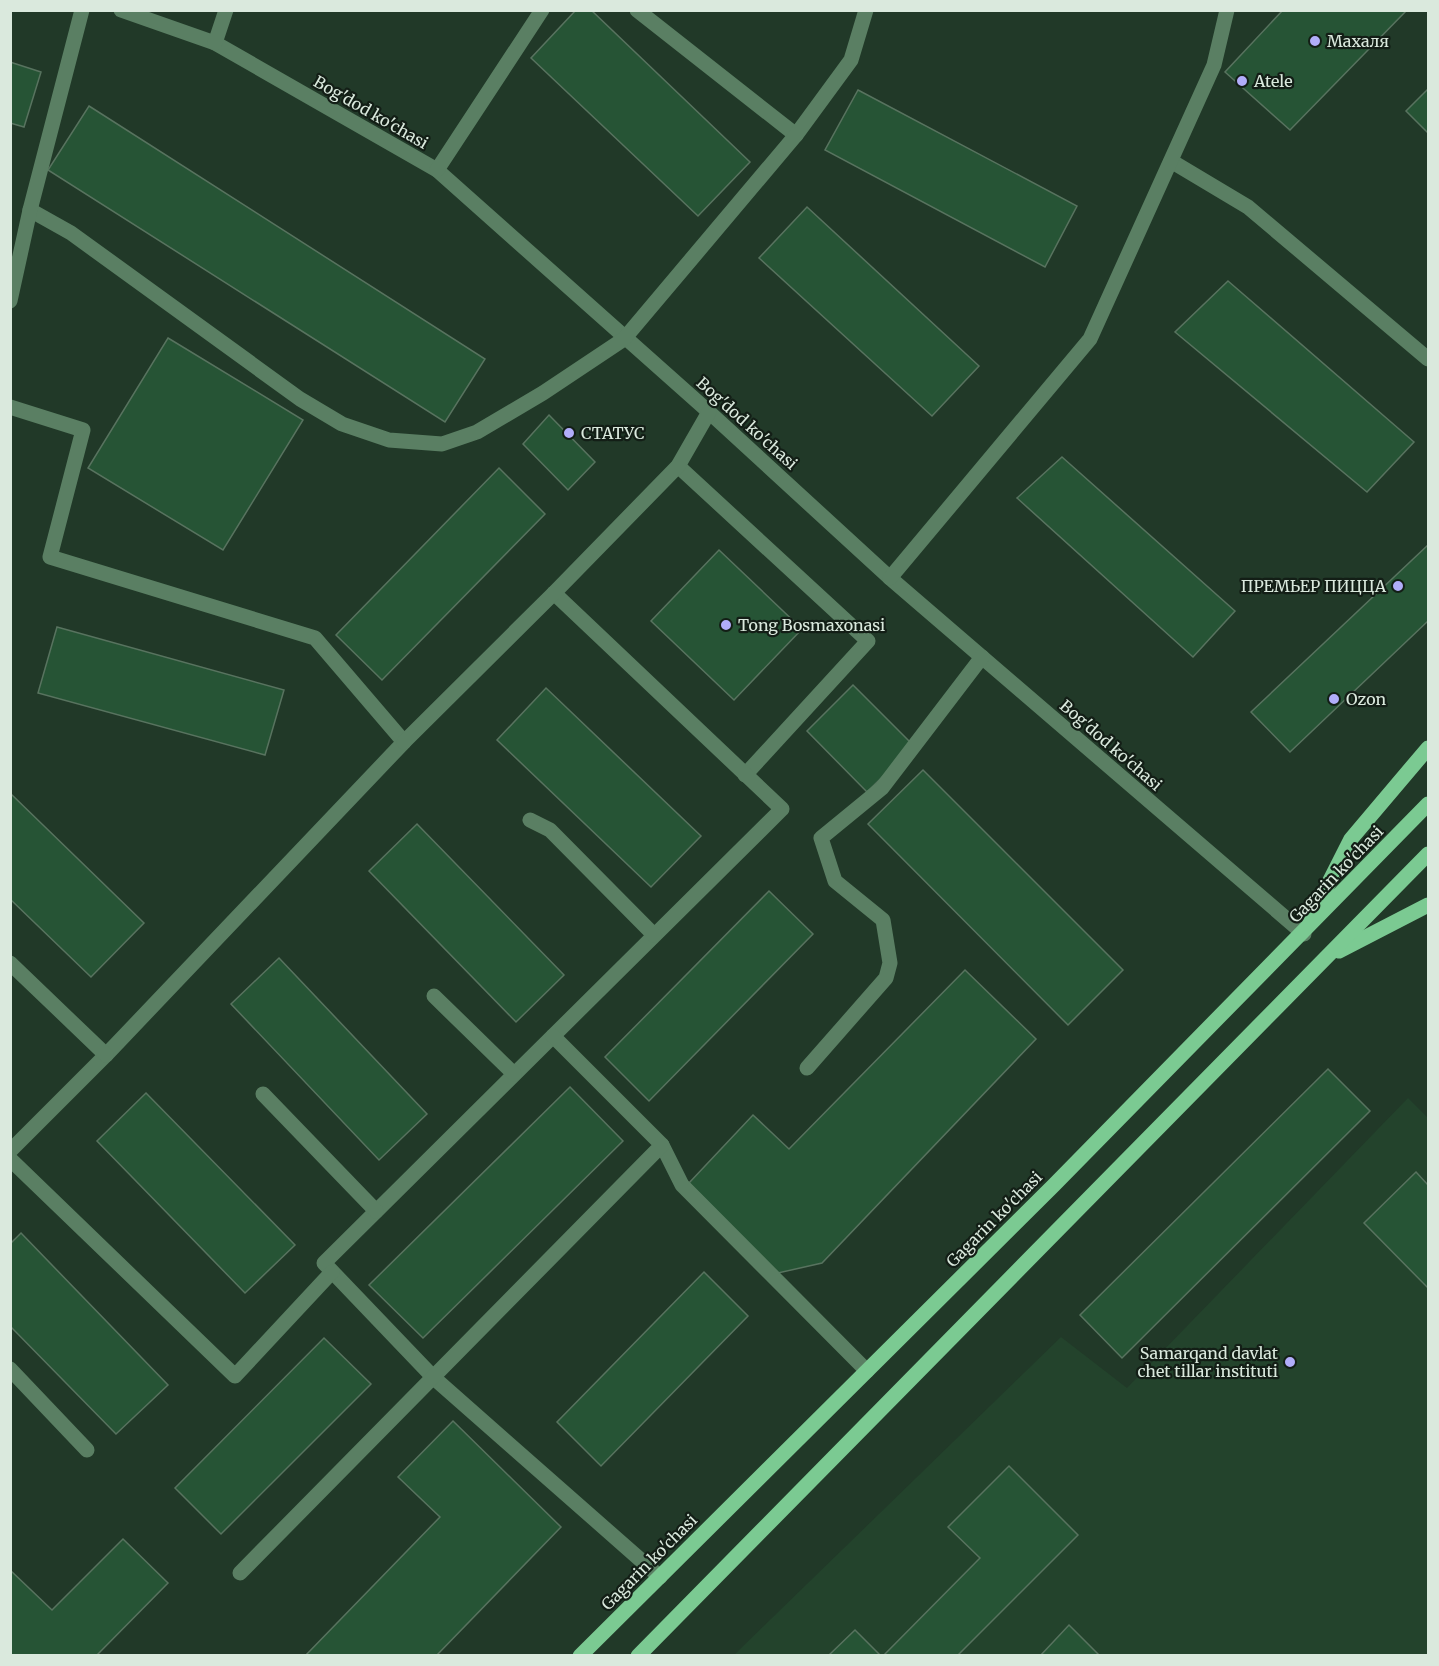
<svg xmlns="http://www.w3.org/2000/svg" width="1439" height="1666" font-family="Merriweather,serif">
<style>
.built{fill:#23432c}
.building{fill:#265435;stroke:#58735f;stroke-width:1.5}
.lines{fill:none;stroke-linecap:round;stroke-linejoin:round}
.minor{stroke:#5a7f63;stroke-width:15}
.major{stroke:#7bca92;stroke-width:15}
.poi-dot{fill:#b1adfa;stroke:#131e16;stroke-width:2}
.labels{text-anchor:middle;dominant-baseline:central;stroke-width:4.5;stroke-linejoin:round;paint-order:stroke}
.poi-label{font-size:16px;fill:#dae9dd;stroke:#131e16;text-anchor:start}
.street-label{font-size:16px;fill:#dae9dd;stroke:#131e16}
</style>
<rect width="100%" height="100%" fill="#213928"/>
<!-- built -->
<polygon class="built" points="1408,1098 1428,1118 1428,1655 733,1656 1061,1337 1127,1388"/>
<!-- building -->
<g class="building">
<polygon points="576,10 591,10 750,162 698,216 531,58"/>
<polygon points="1283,10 1407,10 1290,130 1225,72"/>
<polygon points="10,62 41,72 24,127 10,123"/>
<polygon points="1428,89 1428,133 1406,111"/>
<polygon points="858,90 1077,206 1045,267 825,150"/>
<polygon points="89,106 485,359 445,422 48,170"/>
<polygon points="807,207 979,366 932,416 759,258"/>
<polygon points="1228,281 1414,442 1367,492 1175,332"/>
<polygon points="168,338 303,420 223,550 88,468"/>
<polygon points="549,415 595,462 568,490 523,444"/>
<polygon points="1062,457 1235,611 1193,657 1017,498"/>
<polygon points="499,468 545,514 382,680 336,635"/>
<polygon points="1428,545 1428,621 1290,752 1251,712"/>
<polygon points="719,550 802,629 734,700 651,621"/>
<polygon points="57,627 284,690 265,755 38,693"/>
<polygon points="853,685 914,746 867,792 807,731"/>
<polygon points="546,688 701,836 651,887 497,740"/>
<polygon points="923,770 1123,970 1068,1025 868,824"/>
<polygon points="10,793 144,923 91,977 10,899"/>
<polygon points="417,824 564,975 516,1022 369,871"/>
<polygon points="769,891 813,934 649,1101 605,1057"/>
<polygon points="279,958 427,1114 379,1160 231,1004"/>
<polygon points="965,970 1036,1039 822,1263 778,1273 689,1183 753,1115 789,1149"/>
<polygon points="1328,1069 1370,1111 1122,1358 1080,1315"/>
<polygon points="570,1087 623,1141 423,1338 369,1285"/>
<polygon points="146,1093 295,1245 245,1293 97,1141"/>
<polygon points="1416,1172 1428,1185 1428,1288 1364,1223"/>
<polygon points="21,1233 168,1385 116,1434 10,1326 10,1244"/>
<polygon points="704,1272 748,1316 601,1466 557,1422"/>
<polygon points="324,1338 371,1384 221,1534 175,1488"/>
<polygon points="453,1421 561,1527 436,1656 305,1656 440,1517 398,1477"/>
<polygon points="1009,1466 1078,1535 957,1656 883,1656 980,1558 948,1527"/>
<polygon points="123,1539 168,1583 96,1656 10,1656 10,1570 52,1610"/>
<polygon points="1069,1625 1100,1656 1040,1656"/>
<polygon points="855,1630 881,1656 828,1656"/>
</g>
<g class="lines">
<!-- minor -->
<g class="minor">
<polyline points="121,10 215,43 437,170 709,412 890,578 1304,934"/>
<polyline points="637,10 796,135"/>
<polyline points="215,43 226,10"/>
<polyline points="1171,161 1248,207 1428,359"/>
<polyline points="437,170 542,10"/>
<polyline points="30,210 71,233 300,399 342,424 389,440 442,444 477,432 543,393 624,339 796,135 851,60 866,10"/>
<polyline points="10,301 30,210 82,10"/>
<polyline points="10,407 83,430 50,557 315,638 404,742 106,1055 10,1151"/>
<polyline points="678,466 868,641 745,775"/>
<polyline points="890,578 1090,339 1214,65 1227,10"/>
<polyline points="554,593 782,809 324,1263 434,1378 660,1577"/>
<polyline points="404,742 554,593 678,466 709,412"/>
<polyline points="530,820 550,830 654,935"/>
<polyline points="10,963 106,1055"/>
<polyline points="434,996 514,1074"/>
<polyline points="807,1068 886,978 890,963 883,920 835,881 821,838 882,788 982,657"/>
<polyline points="263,1094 376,1211"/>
<polyline points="662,1145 682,1185 867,1371"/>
<polyline points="10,1159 235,1376 332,1272"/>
<polyline points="10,1369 87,1450"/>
<polyline points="240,1573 662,1145 553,1036"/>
</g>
<!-- major -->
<g class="major">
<polyline points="1310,920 1351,839 1428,748"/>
<polyline points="1339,951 1428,905"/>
<polyline points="580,1656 1054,1185 1428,804"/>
<polyline points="638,1656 1428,854"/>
</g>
</g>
<!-- markers -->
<g class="poi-dot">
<circle cx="1315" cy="41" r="6"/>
<circle cx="1242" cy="81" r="6"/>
<circle cx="569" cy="433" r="6"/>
<circle cx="1398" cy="586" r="6"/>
<circle cx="726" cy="625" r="6"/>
<circle cx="1334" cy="699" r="6"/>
<circle cx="1290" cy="1362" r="6"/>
</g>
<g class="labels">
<!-- poi labels -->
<g class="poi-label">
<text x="1327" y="41">Махаля</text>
<text x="1254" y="81">Atele</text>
<text x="581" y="433">СТАТУС</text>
<text x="1386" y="586" text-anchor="end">ПРЕМЬЕР ПИЦЦА</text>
<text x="738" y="625">Tong Bosmaxonasi</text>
<text x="1346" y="699">Ozon</text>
<text x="1278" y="1353" text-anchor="end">Samarqand davlat<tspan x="1278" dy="18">chet tillar instituti</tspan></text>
</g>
<!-- street labels -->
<g class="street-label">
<text transform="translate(371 112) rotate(30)">Bog'dod ko'chasi</text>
<text transform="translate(747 423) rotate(42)">Bog'dod ko'chasi</text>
<text transform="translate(1111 745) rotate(41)">Bog'dod ko'chasi</text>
<text transform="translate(1336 874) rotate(-46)">Gagarin ko'chasi</text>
<text transform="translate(994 1219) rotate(-45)">Gagarin ko'chasi</text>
<text transform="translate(649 1562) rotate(-45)">Gagarin ko'chasi</text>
</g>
</g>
<!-- border -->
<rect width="1439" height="1666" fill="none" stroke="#dae9dd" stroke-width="24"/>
</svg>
